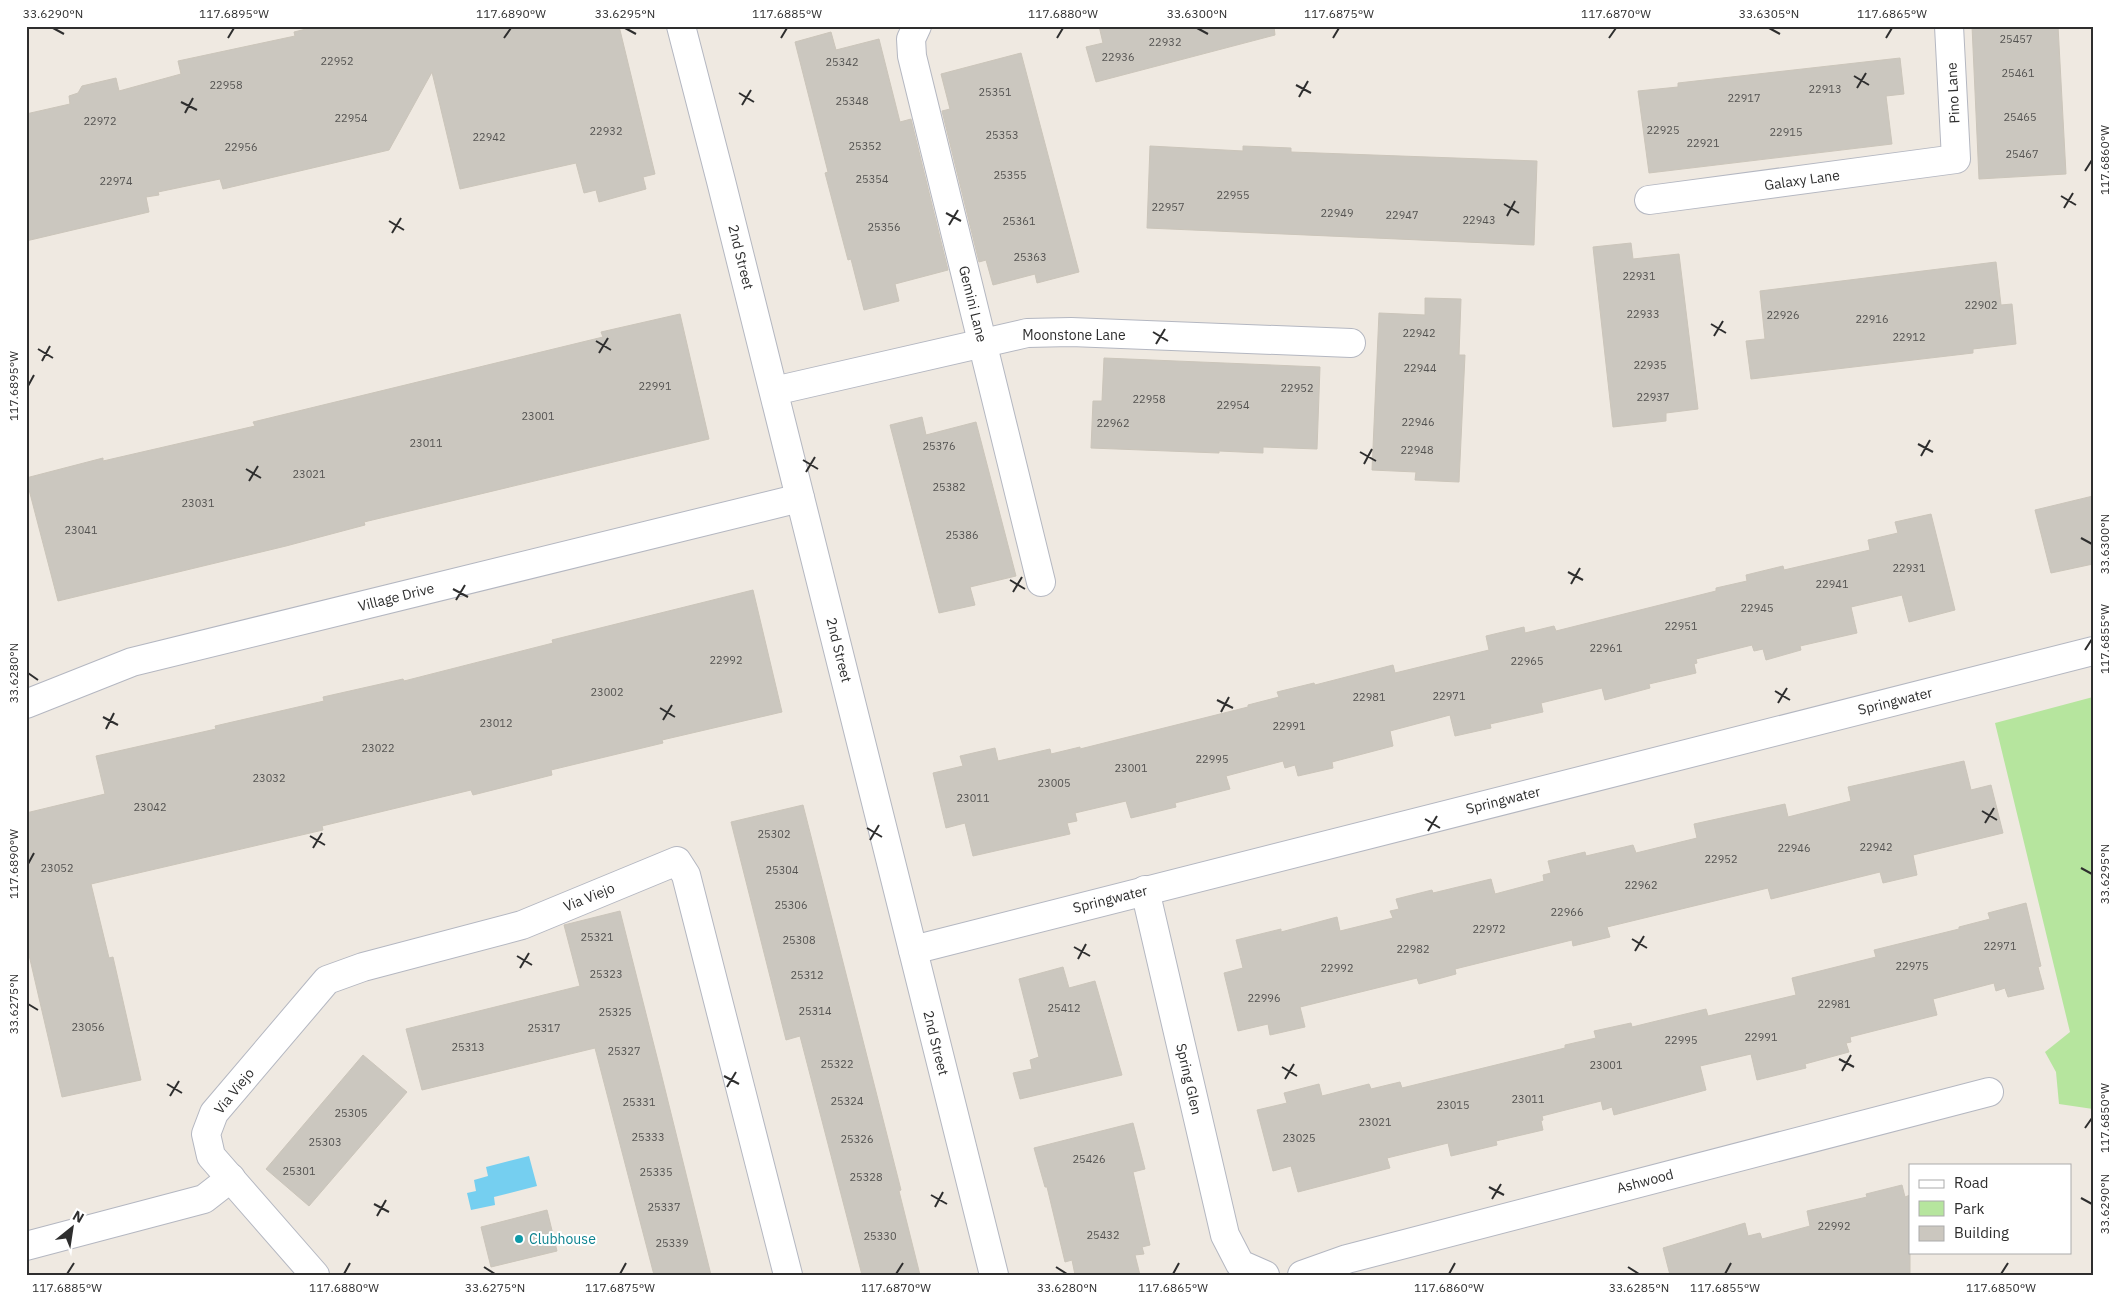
<svg xmlns="http://www.w3.org/2000/svg" width="2119" height="1301" font-family="'IBM Plex Sans',sans-serif">
<style>
.green{fill:#b6e59e}
.water{fill:#75cff0}
.building{fill:#cbc7bf;stroke:#cbc5ba}
.lines{fill:none;stroke-linecap:round;stroke-linejoin:round}
.minor-casing{stroke:#b4b7c1;stroke-width:30}
.minor{stroke:#fff;stroke-width:28}
.ticks{fill:none;stroke:#2e2e2e;stroke-width:2}
.culture-dot{fill:#0f9aa8;stroke:#fff;stroke-width:2}
.labels{text-anchor:middle;dominant-baseline:central;stroke-width:4;stroke-linejoin:round;paint-order:stroke}
.number-label{font-size:11px;fill:#555452}
.street-label{font-size:14px;fill:#2e2e2e;stroke:#fff}
.culture-label{font-size:14px;fill:#0d838f;stroke:#fff;text-anchor:start}
.neatline{fill:none;stroke:#2e2e2e;stroke-width:2}
.ticks-label{font-size:12px;text-anchor:middle;fill:#2e2e2e}
</style>
<rect width="100%" height="100%" fill="#efe9e1"/>
<!-- green -->
<polygon class="green" points="2093,697 2093,1109 2059,1104 2056,1072 2045,1052 2070,1032 1995,723"/>
<!-- water -->
<polygon class="water" points="529,1156 537,1186 494,1197 495,1205 471,1210 467,1193 476,1191 474,1180 488,1176 486,1167"/>
<!-- building -->
<g class="building">
<polygon points="318,26 619,26 655,174 643,177 646,189 599,202 596,190 584,193 576,163 460,189 432,72 389,150 223,189 220,179 158,192 159,195 146,197 149,212 26,241 26,114 70,104 69,96 78,93 82,86 116,78 119,91 181,74 178,61 295,36 294,32"/>
<polygon points="1099,26 1274,26 1275,35 1096,82 1086,47 1103,43"/>
<polygon points="1972,26 2058,26 2066,174 1979,179"/>
<polygon points="831,32 836,50 879,39 900,122 911,119 948,270 895,284 899,301 864,310 851,259 848,260 825,173 828,172 795,42"/>
<polygon points="1021,53 1079,272 1037,283 1035,274 993,285 986,260 979,262 942,111 950,109 941,74"/>
<polygon points="1900,58 1904,94 1886,96 1892,144 1649,173 1638,91 1678,87 1678,83"/>
<polygon points="1150,146 1243,151 1243,146 1291,148 1291,152 1537,161 1534,245 1147,228"/>
<polygon points="1631,243 1633,259 1679,254 1698,409 1666,413 1666,421 1613,427 1593,247"/>
<polygon points="1996,262 2001,305 2012,304 2016,344 1973,349 1973,353 1751,379 1746,341 1765,339 1760,291"/>
<polygon points="1425,298 1461,299 1459,355 1465,355 1459,482 1415,480 1416,472 1372,470 1379,313 1425,315"/>
<polygon points="680,314 709,439 364,522 365,525 286,546 58,601 26,478 103,458 103,461 255,426 253,422 603,337 601,332"/>
<polygon points="1104,358 1320,367 1317,449 1263,447 1263,453 1219,451 1219,453 1091,448 1093,401 1102,401"/>
<polygon points="922,417 926,435 976,422 1016,576 970,587 975,605 939,613 890,425"/>
<polygon points="2093,496 2093,564 2051,573 2035,510"/>
<polygon points="1931,514 1955,610 1909,622 1902,595 1851,607 1857,633 1800,646 1801,650 1766,660 1763,649 1754,651 1752,645 1696,659 1697,663 1694,664 1696,673 1649,684 1650,688 1605,700 1602,688 1541,703 1543,712 1490,724 1491,728 1455,736 1450,715 1390,731 1393,746 1332,762 1333,768 1298,776 1295,765 1285,768 1283,761 1226,776 1230,789 1175,803 1176,807 1131,818 1126,801 1075,813 1077,821 1067,823 1070,834 973,856 965,823 946,828 933,773 963,766 960,756 995,748 998,761 1050,749 1051,754 1080,747 1080,749 1248,707 1248,705 1279,697 1277,692 1314,683 1315,685 1393,665 1395,673 1489,650 1486,636 1524,627 1525,633 1554,626 1556,631 1716,591 1716,588 1747,581 1746,575 1783,566 1784,570 1870,550 1868,540 1898,533 1895,522"/>
<polygon points="753,590 782,712 662,740 663,743 551,770 552,775 473,795 471,790 322,826 323,830 91,884 109,958 113,957 141,1080 62,1097 26,942 26,813 105,794 96,756 216,729 215,726 324,701 323,697 403,679 404,681 553,643 552,640"/>
<polygon points="1964,761 1971,790 1991,785 2003,833 1913,855 1917,875 1883,883 1880,872 1771,899 1768,888 1607,927 1610,937 1573,946 1572,940 1455,969 1456,974 1419,984 1417,978 1300,1007 1305,1027 1270,1035 1268,1024 1238,1031 1224,973 1243,968 1236,940 1281,929 1281,932 1337,917 1340,931 1393,918 1390,911 1399,909 1396,899 1432,890 1433,893 1491,879 1495,894 1544,881 1543,875 1551,873 1548,861 1585,852 1586,856 1633,845 1636,853 1697,838 1694,824 1785,804 1788,817 1851,801 1848,787"/>
<polygon points="803,805 901,1190 899,1191 920,1275 862,1275 800,1036 786,1040 731,822"/>
<polygon points="2026,903 2041,966 2038,967 2044,989 2008,997 2005,988 1996,991 1994,983 1933,999 1937,1015 1850,1037 1851,1042 1846,1043 1849,1052 1805,1064 1806,1068 1757,1080 1751,1054 1700,1066 1706,1090 1614,1115 1612,1107 1603,1110 1601,1101 1542,1116 1543,1120 1541,1121 1543,1130 1496,1141 1497,1145 1451,1156 1448,1143 1387,1158 1390,1168 1298,1192 1291,1166 1273,1171 1257,1110 1287,1103 1284,1093 1319,1084 1322,1096 1369,1084 1371,1089 1400,1082 1402,1088 1565,1048 1565,1045 1596,1038 1594,1031 1631,1023 1632,1027 1706,1009 1708,1016 1796,995 1792,978 1876,957 1874,950 1959,929 1959,927 1990,919 1988,913"/>
<polygon points="620,911 661,1073 711,1275 654,1275 595,1048 422,1090 406,1029 580,986 564,925"/>
<polygon points="1063,967 1069,988 1095,981 1122,1075 1020,1099 1013,1073 1032,1069 1030,1060 1039,1057 1019,979"/>
<polygon points="363,1055 407,1092 309,1206 266,1169"/>
<polygon points="1133,1123 1145,1169 1133,1172 1150,1245 1142,1247 1144,1254 1135,1255 1140,1275 1075,1275 1072,1260 1065,1262 1047,1187 1045,1187 1034,1148"/>
<polygon points="1902,1185 1905,1197 1910,1195 1910,1275 1670,1275 1663,1248 1745,1223 1748,1236 1760,1233 1762,1239 1810,1226 1807,1211 1867,1197 1866,1194"/>
<polygon points="547,1210 557,1251 491,1267 481,1227"/>
</g>
<g class="lines">
<defs>
<g id="minor">
<polyline points="681,26 721,181 994,1275"/>
<polyline points="917,26 911,39 912,56 1041,582"/>
<polyline points="1649,200 1956,159 1949,26"/>
<polyline points="774,391 1027,333 1071,332 1351,343"/>
<polyline points="26,704 132,662 800,498"/>
<polyline points="1145,890 1225,1235 1240,1264 1265,1275"/>
<polyline points="913,950 2093,651"/>
<polyline points="26,1246 204,1199 231,1178"/>
<polyline points="315,1275 211,1156 206,1134 214,1113 327,980 363,967 522,925 677,861 686,875 788,1275"/>
<polyline points="1302,1275 1347,1259 1989,1092"/>
</g>
</defs>
<!-- minor casing -->
<use href="#minor" class="minor-casing"/>
<!-- minor -->
<use href="#minor" class="minor"/>
</g>
<!-- ticks -->
<path class="ticks" d="M53 28 64 34M625 28 636 34M1197 28 1208 34M1769 28 1780 34M228 38 234 28M504 38 511 28M781 38 787 28M1057 38 1063 28M1333 38 1339 28M1609 38 1616 28M1886 38 1892 28M1854 76 1869 85M1296 85 1311 93M1857 88 1866 73M739 93 754 102M1299 97 1308 81M181 102 197 110M742 105 751 90M185 113 193 98M2085 171 2092 160M2061 196 2076 205M1504 204 1519 213M2064 208 2073 193M946 213 961 221M1507 216 1515 201M389 221 404 230M949 225 958 210M392 233 401 218M1711 324 1726 333M1153 332 1168 341M1714 336 1723 321M596 341 611 350M1156 344 1165 329M38 349 53 358M599 353 608 338M42 361 50 346M28 386 34 375M1918 444 1933 452M1360 452 1376 461M1921 456 1930 440M803 460 818 469M1364 464 1372 449M246 469 261 478M806 472 815 457M249 481 258 466M2081 538 2092 544M1568 572 1583 580M1010 580 1025 589M1571 584 1580 568M453 589 468 597M1013 592 1022 577M456 600 465 585M2085 650 2092 639M28 673 38 680M1775 691 1790 700M1217 700 1233 708M1778 703 1787 688M660 708 675 717M1221 712 1229 697M103 717 118 725M663 720 672 705M106 729 114 713M1982 811 1997 820M1425 819 1440 828M1985 823 1994 808M867 828 882 837M1428 831 1437 816M310 836 325 845M870 840 879 825M313 848 322 833M28 864 34 853M2081 868 2092 874M1632 939 1647 948M1074 947 1090 956M1635 951 1644 936M517 956 532 965M1078 959 1086 944M520 968 529 953M28 1004 38 1010M1839 1059 1854 1067M1282 1067 1297 1076M1842 1071 1851 1055M724 1076 739 1084M1285 1079 1294 1064M167 1084 182 1093M727 1087 736 1072M170 1096 179 1081M2085 1128 2092 1118M1489 1187 1504 1195M931 1195 947 1204M2081 1198 2092 1204M1492 1199 1501 1184M374 1204 389 1212M935 1207 943 1192M377 1216 386 1200M484 1267 495 1274M1056 1267 1067 1274M1628 1267 1639 1274M67 1274 74 1263M344 1274 350 1263M620 1274 626 1263M896 1274 903 1263M1173 1274 1179 1263M1449 1274 1455 1263M1725 1274 1731 1263M2001 1274 2008 1263"/>
<!-- markers -->
<circle class="culture-dot" cx="519" cy="1239" r="5"/>
<g class="labels">
<!-- number labels -->
<g class="number-label">
<text x="2016" y="39">25457</text>
<text x="1165" y="42">22932</text>
<text x="1118" y="57">22936</text>
<text x="337" y="61">22952</text>
<text x="842" y="62">25342</text>
<text x="2018" y="73">25461</text>
<text x="226" y="85">22958</text>
<text x="1825" y="89">22913</text>
<text x="995" y="92">25351</text>
<text x="1744" y="98">22917</text>
<text x="852" y="101">25348</text>
<text x="2020" y="117">25465</text>
<text x="351" y="118">22954</text>
<text x="100" y="121">22972</text>
<text x="1663" y="130">22925</text>
<text x="606" y="131">22932</text>
<text x="1786" y="132">22915</text>
<text x="1002" y="135">25353</text>
<text x="489" y="137">22942</text>
<text x="1703" y="143">22921</text>
<text x="865" y="146">25352</text>
<text x="241" y="147">22956</text>
<text x="2022" y="154">25467</text>
<text x="1010" y="175">25355</text>
<text x="872" y="179">25354</text>
<text x="116" y="181">22974</text>
<text x="1233" y="195">22955</text>
<text x="1168" y="207">22957</text>
<text x="1337" y="213">22949</text>
<text x="1402" y="215">22947</text>
<text x="1479" y="220">22943</text>
<text x="1019" y="221">25361</text>
<text x="884" y="227">25356</text>
<text x="1030" y="257">25363</text>
<text x="1639" y="276">22931</text>
<text x="1981" y="305">22902</text>
<text x="1643" y="314">22933</text>
<text x="1783" y="315">22926</text>
<text x="1872" y="319">22916</text>
<text x="1419" y="333">22942</text>
<text x="1909" y="337">22912</text>
<text x="1650" y="365">22935</text>
<text x="1420" y="368">22944</text>
<text x="655" y="386">22991</text>
<text x="1297" y="388">22952</text>
<text x="1653" y="397">22937</text>
<text x="1149" y="399">22958</text>
<text x="1233" y="405">22954</text>
<text x="538" y="416">23001</text>
<text x="1418" y="422">22946</text>
<text x="1113" y="423">22962</text>
<text x="426" y="443">23011</text>
<text x="939" y="446">25376</text>
<text x="1417" y="450">22948</text>
<text x="309" y="474">23021</text>
<text x="949" y="487">25382</text>
<text x="198" y="503">23031</text>
<text x="81" y="530">23041</text>
<text x="962" y="535">25386</text>
<text x="1909" y="568">22931</text>
<text x="1832" y="584">22941</text>
<text x="1757" y="608">22945</text>
<text x="1681" y="626">22951</text>
<text x="1606" y="648">22961</text>
<text x="726" y="660">22992</text>
<text x="1527" y="661">22965</text>
<text x="607" y="692">23002</text>
<text x="1449" y="696">22971</text>
<text x="1369" y="697">22981</text>
<text x="496" y="723">23012</text>
<text x="1289" y="726">22991</text>
<text x="378" y="748">23022</text>
<text x="1212" y="759">22995</text>
<text x="1131" y="768">23001</text>
<text x="269" y="778">23032</text>
<text x="1054" y="783">23005</text>
<text x="973" y="798">23011</text>
<text x="150" y="807">23042</text>
<text x="774" y="834">25302</text>
<text x="1876" y="847">22942</text>
<text x="1794" y="848">22946</text>
<text x="1721" y="859">22952</text>
<text x="57" y="868">23052</text>
<text x="782" y="870">25304</text>
<text x="1641" y="885">22962</text>
<text x="791" y="905">25306</text>
<text x="1567" y="912">22966</text>
<text x="1489" y="929">22972</text>
<text x="597" y="937">25321</text>
<text x="799" y="940">25308</text>
<text x="2000" y="946">22971</text>
<text x="1413" y="949">22982</text>
<text x="1912" y="966">22975</text>
<text x="1337" y="968">22992</text>
<text x="606" y="974">25323</text>
<text x="807" y="975">25312</text>
<text x="1264" y="998">22996</text>
<text x="1834" y="1004">22981</text>
<text x="1064" y="1008">25412</text>
<text x="815" y="1011">25314</text>
<text x="615" y="1012">25325</text>
<text x="88" y="1027">23056</text>
<text x="544" y="1028">25317</text>
<text x="1761" y="1037">22991</text>
<text x="1681" y="1040">22995</text>
<text x="468" y="1047">25313</text>
<text x="624" y="1051">25327</text>
<text x="837" y="1064">25322</text>
<text x="1606" y="1065">23001</text>
<text x="1528" y="1099">23011</text>
<text x="847" y="1101">25324</text>
<text x="639" y="1102">25331</text>
<text x="1453" y="1105">23015</text>
<text x="351" y="1113">25305</text>
<text x="1375" y="1122">23021</text>
<text x="648" y="1137">25333</text>
<text x="1299" y="1138">23025</text>
<text x="857" y="1139">25326</text>
<text x="325" y="1142">25303</text>
<text x="1089" y="1159">25426</text>
<text x="299" y="1171">25301</text>
<text x="656" y="1172">25335</text>
<text x="866" y="1177">25328</text>
<text x="664" y="1207">25337</text>
<text x="1834" y="1226">22992</text>
<text x="1103" y="1235">25432</text>
<text x="880" y="1236">25330</text>
<text x="672" y="1243">25339</text>
</g>
<!-- street labels -->
<g class="street-label">
<text transform="translate(1953 93) rotate(-93)">Pino Lane</text>
<text transform="translate(1802 180) rotate(-8)">Galaxy Lane</text>
<text transform="translate(741 257) rotate(76)">2nd Street</text>
<text transform="translate(973 304) rotate(76)">Gemini Lane</text>
<text x="1074" y="335">Moonstone Lane</text>
<text transform="translate(396 597) rotate(-14)">Village Drive</text>
<text transform="translate(839 650) rotate(76)">2nd Street</text>
<text transform="translate(1895 701) rotate(-14)">Springwater</text>
<text transform="translate(1503 800) rotate(-14)">Springwater</text>
<text transform="translate(589 897) rotate(-22)">Via Viejo</text>
<text transform="translate(1110 899) rotate(-14)">Springwater</text>
<text transform="translate(936 1043) rotate(76)">2nd Street</text>
<text transform="translate(1189 1079) rotate(77)">Spring Glen</text>
<text transform="translate(234 1091) rotate(-51)">Via Viejo</text>
<text transform="translate(1645 1181) rotate(-15)">Ashwood</text>
</g>
<!-- culture labels -->
<g class="culture-label">
<text x="529" y="1239">Clubhouse</text>
</g>
</g>
<!-- border -->
<rect width="2119" height="1301" fill="none" stroke="#ffffff" stroke-width="55"/>
<!-- legend -->
<rect x="1909" y="1164" width="162" height="90" fill="#ffffff" stroke="#ababab"/>
<rect x="1919" y="1180" width="25" height="8" fill="#ffffff" stroke="#ababab"/>
<text x="1954" y="1188" font-size="15" fill="#2e2e2e">Road</text>
<rect x="1919" y="1201" width="25" height="15" fill="#b6e59e" stroke="#ababab"/>
<text x="1954" y="1214" font-size="15" fill="#2e2e2e">Park</text>
<rect x="1919" y="1226" width="25" height="15" fill="#cbc7bf" stroke="#ababab"/>
<text x="1954" y="1238" font-size="15" fill="#2e2e2e">Building</text>
<!-- north arrow -->
<g transform="translate(72 1228) rotate(30)" stroke="#ffffff" stroke-width="4" paint-order="stroke">
<path d="M0-4L9 19L0 12L-9 19Z" fill="#2e2e2e"/>
<text y="-8" font-size="14" font-weight="bold" text-anchor="middle" fill="#2e2e2e">N</text>
</g>
<rect x="28" y="28" width="2064" height="1246" class="neatline"/>
<g class="ticks-label">
<text x="53" y="18">33.6290°N</text>
<text x="234" y="18">117.6895°W</text>
<text x="511" y="18">117.6890°W</text>
<text x="625" y="18">33.6295°N</text>
<text x="787" y="18">117.6885°W</text>
<text x="1063" y="18">117.6880°W</text>
<text x="1197" y="18">33.6300°N</text>
<text x="1339" y="18">117.6875°W</text>
<text x="1616" y="18">117.6870°W</text>
<text x="1769" y="18">33.6305°N</text>
<text x="1892" y="18">117.6865°W</text>
<text transform="translate(2105 160) rotate(-90)" y="4">117.6860°W</text>
<text transform="translate(14 386) rotate(-90)" y="4">117.6895°W</text>
<text transform="translate(2105 544) rotate(-90)" y="4">33.6300°N</text>
<text transform="translate(2105 639) rotate(-90)" y="4">117.6855°W</text>
<text transform="translate(14 673) rotate(-90)" y="4">33.6280°N</text>
<text transform="translate(14 864) rotate(-90)" y="4">117.6890°W</text>
<text transform="translate(2105 874) rotate(-90)" y="4">33.6295°N</text>
<text transform="translate(14 1004) rotate(-90)" y="4">33.6275°N</text>
<text transform="translate(2105 1118) rotate(-90)" y="4">117.6850°W</text>
<text transform="translate(2105 1204) rotate(-90)" y="4">33.6290°N</text>
<text x="67" y="1292">117.6885°W</text>
<text x="344" y="1292">117.6880°W</text>
<text x="495" y="1292">33.6275°N</text>
<text x="620" y="1292">117.6875°W</text>
<text x="896" y="1292">117.6870°W</text>
<text x="1067" y="1292">33.6280°N</text>
<text x="1173" y="1292">117.6865°W</text>
<text x="1449" y="1292">117.6860°W</text>
<text x="1639" y="1292">33.6285°N</text>
<text x="1725" y="1292">117.6855°W</text>
<text x="2001" y="1292">117.6850°W</text>
</g>
</svg>
